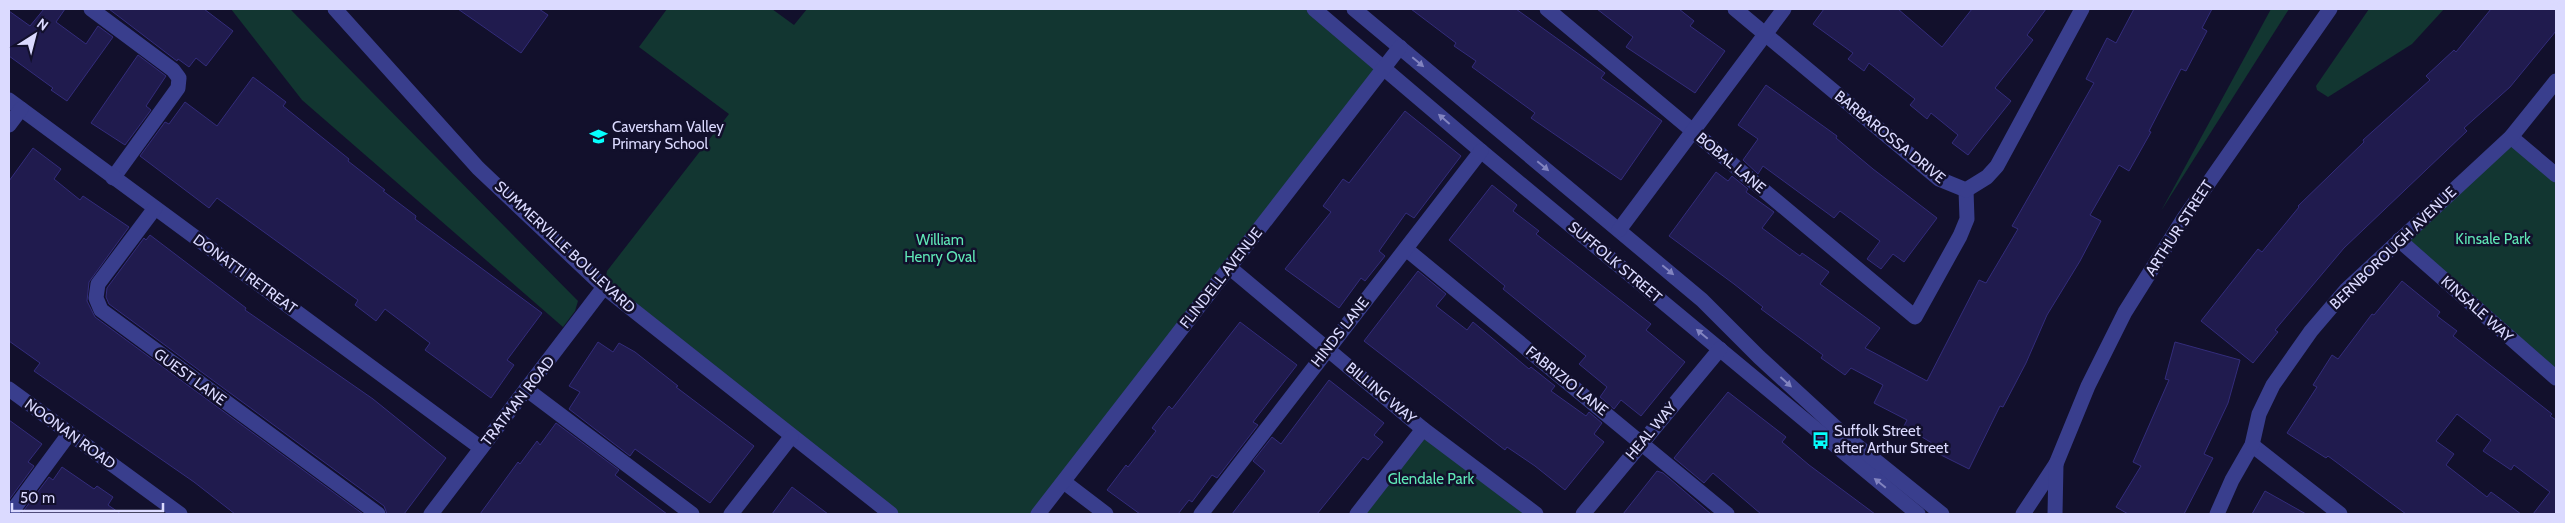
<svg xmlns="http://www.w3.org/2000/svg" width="2565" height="523" font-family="Cabin,sans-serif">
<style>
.green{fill:#123631}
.building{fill:#201b4e;stroke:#332c7b}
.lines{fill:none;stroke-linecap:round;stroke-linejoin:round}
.minor{stroke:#393e8d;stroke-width:15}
.oneway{fill:#8284c0}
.labels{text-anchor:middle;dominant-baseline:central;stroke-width:5;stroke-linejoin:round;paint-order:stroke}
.poi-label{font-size:15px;fill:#dbdaff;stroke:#12102c;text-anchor:start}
.street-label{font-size:15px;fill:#dbdaff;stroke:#12102c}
.park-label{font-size:15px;fill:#5fe7b6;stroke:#12102c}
</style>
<rect width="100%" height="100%" fill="#12102c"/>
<!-- green -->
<g class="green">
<polygon points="231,9 290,9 578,301 575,311 563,327 302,100"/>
<polygon points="667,9 772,9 794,25 807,9 1314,9 1384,67 1038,514 891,514 604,287 607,271 729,114 639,47"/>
<polygon points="2271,9 2289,9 2161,211"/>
<polygon points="2369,9 2444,9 2412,44 2328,97 2317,90 2316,86"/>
<polygon points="2511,137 2556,175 2556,378 2399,240"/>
<polygon points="1423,429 1536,514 1357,514"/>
</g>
<!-- building -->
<g class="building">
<polygon points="44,9 65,9 56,22 86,44 98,26 113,37 67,101 51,90 53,88 9,56 9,11 30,26"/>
<polygon points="109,9 204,9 233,31 206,66 196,58 189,67 178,59 177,61"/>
<polygon points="458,9 539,9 548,15 521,53"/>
<polygon points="1411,9 1516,9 1605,73 1601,78 1662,121 1621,180 1531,118 1535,113 1472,67 1476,61 1454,46 1456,43"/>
<polygon points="1597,9 1679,9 1694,21 1690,26 1725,51 1695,93 1626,47 1633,37"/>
<polygon points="1824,9 1898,9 1942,47 1972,9 2046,9 2027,35 2033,40 1995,88 2011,101 1968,155 1952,143 1958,135 1931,113 1927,119 1910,105 1915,99 1869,63 1864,71 1848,59 1853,53 1813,24"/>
<polygon points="2134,9 2212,9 2202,28 2207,31 2186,71 2181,69 2149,131 2151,132 2129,171 2119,165 2090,215 2101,221 2080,261 2047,315 2026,363 2003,407 2000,406 1969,469 1937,453 1940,448 1904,426 1907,420 1874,403 1883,385 1851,368 1845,375 1821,358 1823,355 1761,309 1763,307 1734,284 1669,236 1716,172 1728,181 1732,176 1748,189 1746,192 1774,212 1762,228 1800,256 1802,253 1829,272 1820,284 1880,328 1865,348 1927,381 1979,280 1986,283 2018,229 2012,226 2094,83 2086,79 2107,38 2116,43"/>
<polygon points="2491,9 2556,9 2556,31 2510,87 2464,128 2467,131 2344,248 2275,330 2278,332 2253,363 2201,321 2258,249 2262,252 2299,207 2298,206 2364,142 2363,140 2430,80 2426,76 2454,50 2456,52"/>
<polygon points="138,55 166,76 146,106 151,110 125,145 91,123"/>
<polygon points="253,77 286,102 283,106 349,159 348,161 385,190 383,191 416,216 415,219 542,313 507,360 514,365 491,398 425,350 430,343 385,309 376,321 355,305 358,300 217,198 209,208 140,156 165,122 169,124 185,102 217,126"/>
<polygon points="1766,85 1837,136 1836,138 1873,169 1937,218 1904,262 1893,254 1881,269 1867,259 1880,241 1840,211 1834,218 1763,166 1758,174 1743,160 1758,139 1738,125"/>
<polygon points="1405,111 1461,156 1414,218 1406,213 1379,251 1385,256 1365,281 1361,278 1339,308 1285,269 1331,212 1323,206 1343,179 1349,183"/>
<polygon points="33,148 61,169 54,179 80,200 83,196 129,227 89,282 87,301 95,317 363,514 235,514 194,482 34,371 40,363 9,341 9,181"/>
<polygon points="1492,185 1517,205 1513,211 1539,231 1536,234 1651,324 1646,330 1685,362 1641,416 1621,400 1614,409 1600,397 1607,387 1579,364 1586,356 1503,289 1505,286 1449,240"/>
<polygon points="150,235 246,308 245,310 373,399 446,458 404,514 387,514 384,506 109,304 106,297 107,288 144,238 146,240"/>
<polygon points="1418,271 1446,294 1436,306 1467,330 1473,322 1529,369 1531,367 1555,386 1551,391 1586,416 1589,412 1602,423 1594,434 1604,442 1565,490 1535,466 1507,447 1505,450 1364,341"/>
<polygon points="2402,281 2440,312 2437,316 2457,331 2453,336 2552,414 2550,416 2556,420 2556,514 2533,514 2550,492 2514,465 2511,470 2483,451 2491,440 2457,414 2436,441 2454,454 2446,465 2487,497 2491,492 2521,514 2406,514 2328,456 2326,458 2287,433 2317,387 2313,385 2332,355 2338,359 2372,314 2374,315"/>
<polygon points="1240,322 1297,365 1253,422 1258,425 1217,478 1212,475 1192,502 1189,500 1178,514 1140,514 1107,490 1126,465 1128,467 1156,431 1152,428 1169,406 1172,409"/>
<polygon points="598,342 613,352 619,343 635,352 678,386 676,387 754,446 710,503 635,449 630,456 569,409 580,392 569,386"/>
<polygon points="2175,342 2240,360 2228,403 2204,454 2213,458 2184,514 2128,514 2116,507 2141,466 2133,462 2169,380 2165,379"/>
<polygon points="1329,380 1384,423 1374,435 1383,442 1368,460 1363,457 1317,514 1232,514 1265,471 1253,461 1272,437 1281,444"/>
<polygon points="1728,392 1786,437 1782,442 1809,465 1875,514 1761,514 1713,473 1704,483 1674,458"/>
<polygon points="9,420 42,444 28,462 34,466 9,500"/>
<polygon points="556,423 619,470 615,475 667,514 480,514 518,462 520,464 537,441 540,445"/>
<polygon points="62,467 94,489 97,486 113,497 108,505 121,514 21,514 49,477 53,480"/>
<polygon points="1657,471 1663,473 1711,514 1623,514"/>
<polygon points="792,487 828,514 772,514"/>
<polygon points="2265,491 2306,514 2252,514"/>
</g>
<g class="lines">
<!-- minor -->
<g class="minor">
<polyline points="91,9 173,70 179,78 178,88 113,178"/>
<polyline points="335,9 478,168 604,287 891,514"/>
<polyline points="1314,9 1481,151 1918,514"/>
<polyline points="1354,9 1702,300 1759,357 1844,435 1942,514"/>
<polyline points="1547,9 1915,317 1960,236 1967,219 1966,190"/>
<polyline points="1735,9 1939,179 1966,190 1987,177 1997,166 2082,9"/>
<polyline points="9,100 481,448"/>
<polyline points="9,125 21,109"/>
<polyline points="2511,137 2556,175"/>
<polyline points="155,208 98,284 96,298 101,310 378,514"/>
<polyline points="1619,230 1784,9"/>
<polyline points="2399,240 2556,378"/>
<polyline points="1406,249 1727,514"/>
<polyline points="1229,267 1423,429 1536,514"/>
<polyline points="9,389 180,514"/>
<polyline points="526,389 692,514"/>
<polyline points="2252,445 2340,514"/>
<polyline points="1064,482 1106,514"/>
<polyline points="10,514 69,434"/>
<polyline points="431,514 604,287"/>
<polyline points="731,514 791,437"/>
<polyline points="1038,514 1400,47"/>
<polyline points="1201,514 1481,151"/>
<polyline points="1357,514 1423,429"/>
<polyline points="1583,514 1720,349"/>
<polyline points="2023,514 2056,464 2088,386 2125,312 2184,218 2330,9"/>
<polyline points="2055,514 2056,464"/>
<polyline points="2217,514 2232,480 2252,445 2259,414 2273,385 2311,331 2346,290 2511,137 2556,81"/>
</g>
</g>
<!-- one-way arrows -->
<defs><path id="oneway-solid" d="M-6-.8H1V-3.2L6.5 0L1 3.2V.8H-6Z" transform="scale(1.25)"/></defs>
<g class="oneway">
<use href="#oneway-solid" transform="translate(1418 62) rotate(40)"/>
<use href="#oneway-solid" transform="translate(1444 119) rotate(-139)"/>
<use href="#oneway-solid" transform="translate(1543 166) rotate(40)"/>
<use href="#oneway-solid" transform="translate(1668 270) rotate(40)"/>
<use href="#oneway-solid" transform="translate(1702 334) rotate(-140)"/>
<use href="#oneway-solid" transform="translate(1786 382) rotate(42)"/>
<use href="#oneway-solid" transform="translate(1880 483) rotate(-141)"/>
</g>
<!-- icons -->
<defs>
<symbol id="school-bare" viewBox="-9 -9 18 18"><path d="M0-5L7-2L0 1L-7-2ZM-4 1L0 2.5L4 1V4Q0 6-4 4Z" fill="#06fffd" stroke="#12102c" stroke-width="2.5" paint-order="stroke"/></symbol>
<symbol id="bus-bare" viewBox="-9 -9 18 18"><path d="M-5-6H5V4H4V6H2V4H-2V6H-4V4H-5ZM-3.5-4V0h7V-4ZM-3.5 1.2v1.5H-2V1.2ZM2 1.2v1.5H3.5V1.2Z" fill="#06fffd" stroke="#12102c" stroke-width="2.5" paint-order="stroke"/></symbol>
</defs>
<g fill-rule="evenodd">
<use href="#school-bare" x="586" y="124" width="25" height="25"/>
<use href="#bus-bare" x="1808" y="428" width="25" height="25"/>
</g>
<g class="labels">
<!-- poi labels -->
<g class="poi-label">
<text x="612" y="127">Caversham Valley<tspan x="612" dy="17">Primary School</tspan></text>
<text x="1834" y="431">Suffolk Street<tspan x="1834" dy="17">after Arthur Street</tspan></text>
</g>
<!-- street labels -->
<g class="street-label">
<text transform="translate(1890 137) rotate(39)">BARBAROSSA DRIVE</text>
<text transform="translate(1731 163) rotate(40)">BOBAL LANE</text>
<text transform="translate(2179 228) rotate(-57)">ARTHUR STREET</text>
<text transform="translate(565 247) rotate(43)">SUMMERVILLE BOULEVARD</text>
<text transform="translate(2393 248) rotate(-44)">BERNBOROUGH AVENUE</text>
<text transform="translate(1615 262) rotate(40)">SUFFOLK STREET</text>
<text transform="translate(245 274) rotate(36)">DONATTI RETREAT</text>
<text transform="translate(1221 278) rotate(-52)">FLINDELL AVENUE</text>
<text transform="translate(2477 309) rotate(42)">KINSALE WAY</text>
<text transform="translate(1340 332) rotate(-52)">HINDS LANE</text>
<text transform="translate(190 377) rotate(36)">GUEST LANE</text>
<text transform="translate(1567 381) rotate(39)">FABRIZIO LANE</text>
<text transform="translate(1381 393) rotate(40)">BILLING WAY</text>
<text transform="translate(518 401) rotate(-52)">TRATMAN ROAD</text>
<text transform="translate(1651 431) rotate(-50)">HEAL WAY</text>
<text transform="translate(70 434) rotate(36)">NOONAN ROAD</text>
</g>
<!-- park labels -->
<g class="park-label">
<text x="2493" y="239">Kinsale Park</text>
<text x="940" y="240">William<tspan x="940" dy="17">Henry Oval</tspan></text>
<text x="1431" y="479">Glendale Park</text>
</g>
</g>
<!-- border -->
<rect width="2565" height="523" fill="none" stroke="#dbdaff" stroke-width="20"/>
<!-- north arrow -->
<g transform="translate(35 35) rotate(36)" stroke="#12102c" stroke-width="4" paint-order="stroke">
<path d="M0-4L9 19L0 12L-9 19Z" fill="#dbdaff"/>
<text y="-8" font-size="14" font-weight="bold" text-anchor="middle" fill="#dbdaff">N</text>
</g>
<!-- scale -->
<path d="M12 503v8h151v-8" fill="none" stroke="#dbdaff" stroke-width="2.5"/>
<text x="20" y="503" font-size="15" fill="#dbdaff" stroke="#12102c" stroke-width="4" paint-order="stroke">50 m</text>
</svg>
